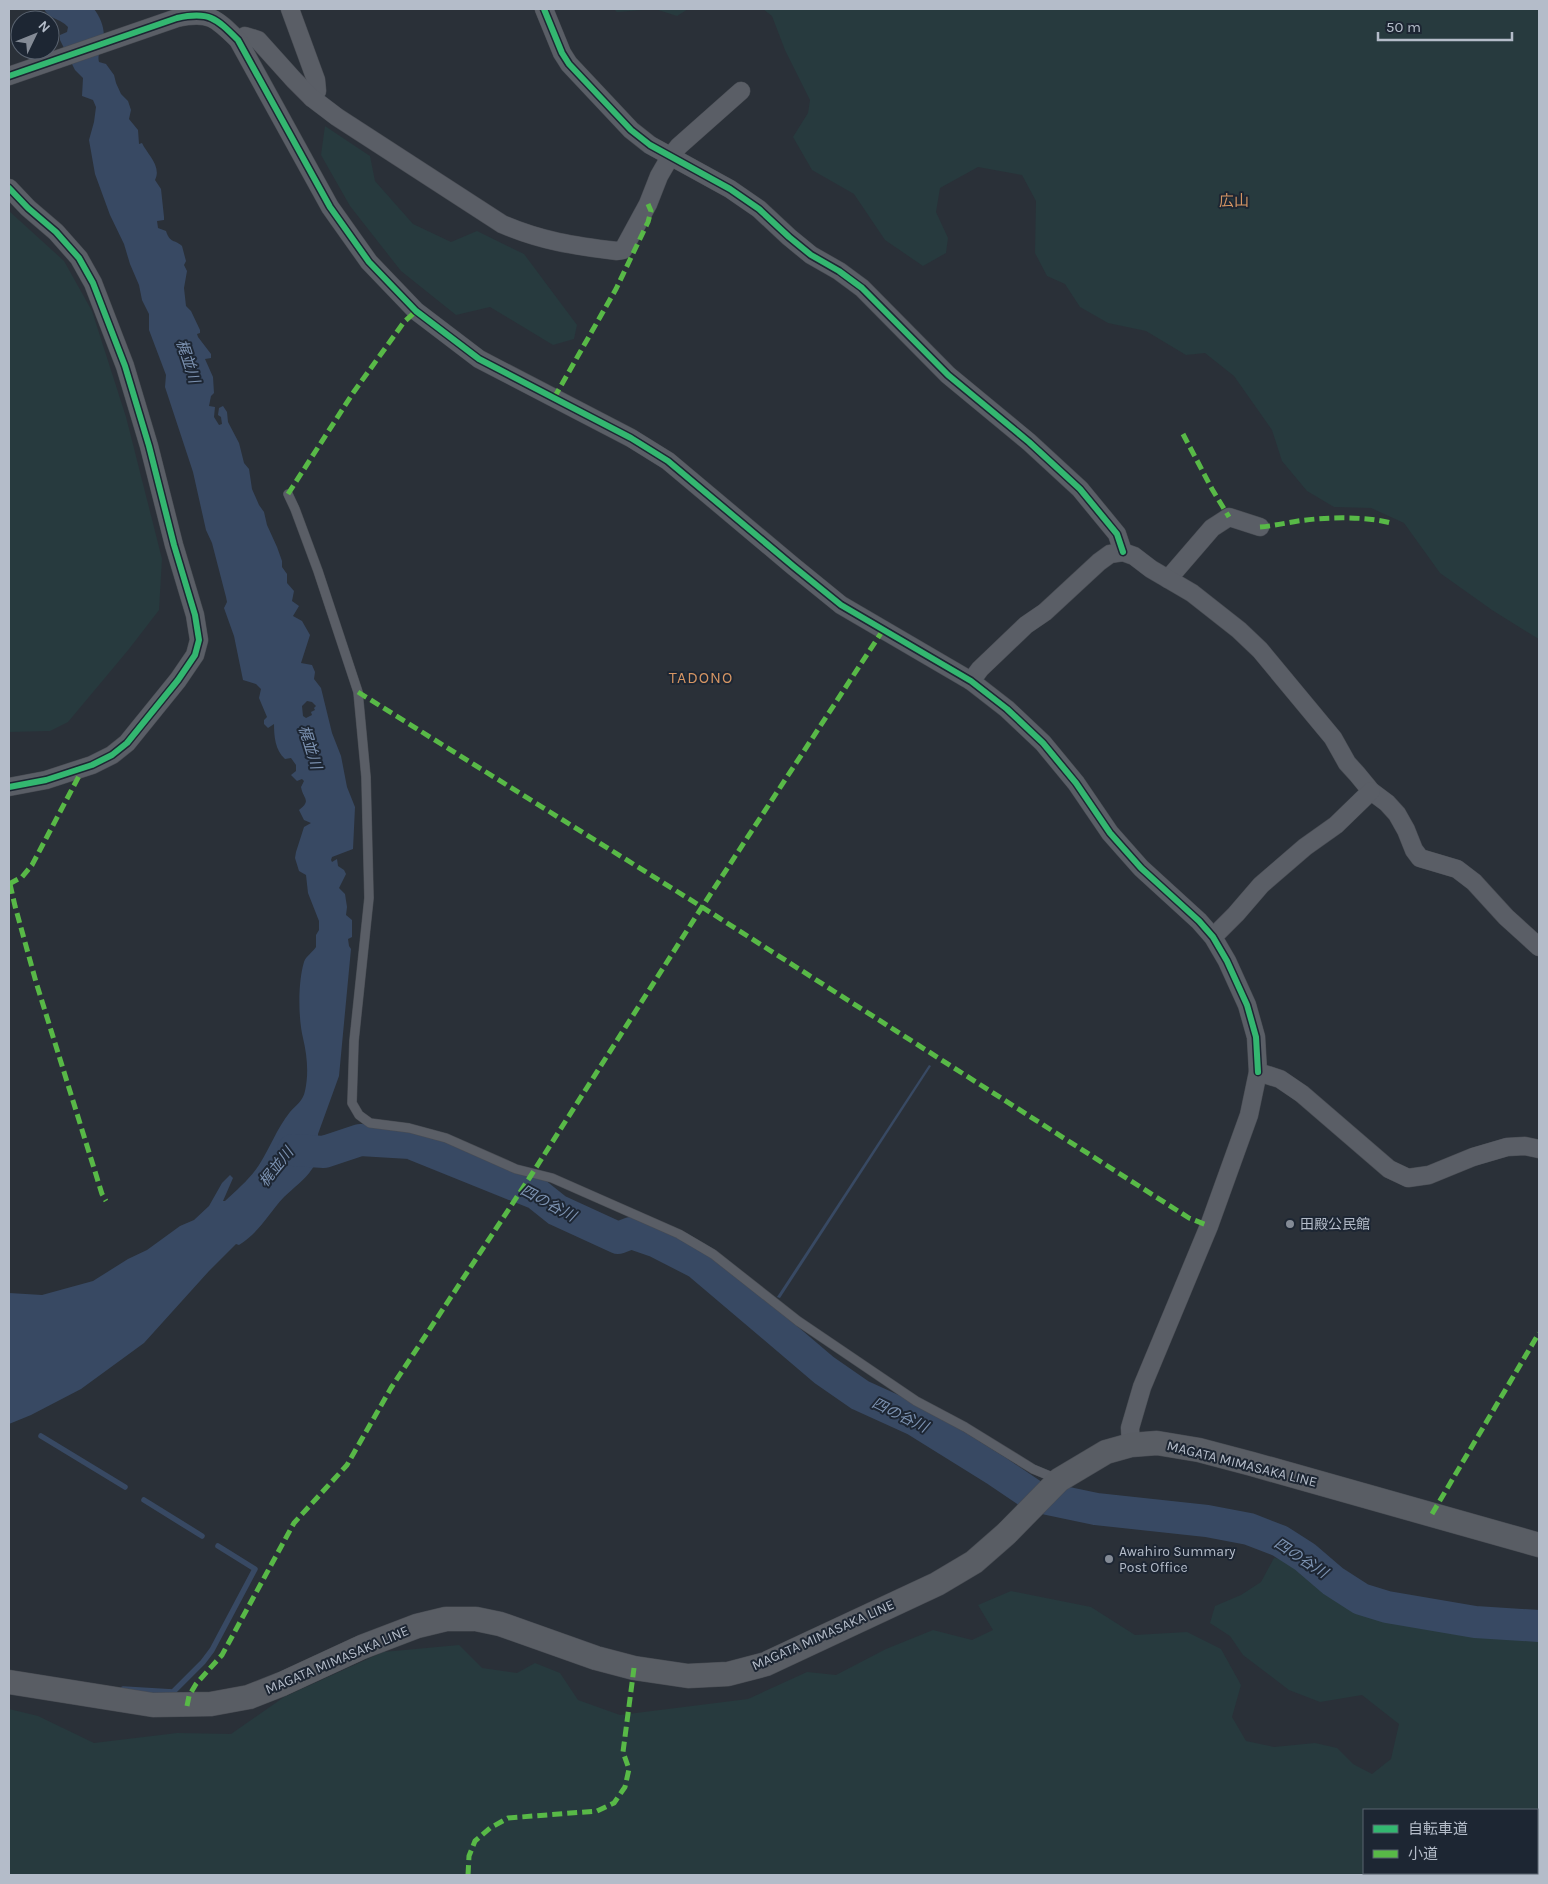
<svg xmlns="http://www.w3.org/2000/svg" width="1548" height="1884" font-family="Karla,'Noto Sans JP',sans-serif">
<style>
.green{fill:#273a3e;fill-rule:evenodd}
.water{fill:#384963;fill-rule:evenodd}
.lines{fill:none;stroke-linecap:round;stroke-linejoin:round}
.stream{stroke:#384963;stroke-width:5.5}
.river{stroke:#384963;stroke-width:32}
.service-casing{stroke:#484c53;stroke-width:10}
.minor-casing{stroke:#484c53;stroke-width:19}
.secondary-casing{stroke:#484c53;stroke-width:25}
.service{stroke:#5a5e66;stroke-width:9}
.minor{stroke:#5a5e66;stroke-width:18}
.secondary{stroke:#595d64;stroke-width:24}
.quiet{stroke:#58b947;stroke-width:5;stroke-dasharray:10 5;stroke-linecap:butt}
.cycleway-casing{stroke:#1d2633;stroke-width:9}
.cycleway{stroke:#33b770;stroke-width:6}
.poi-dot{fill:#848b96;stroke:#1d2633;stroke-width:2}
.labels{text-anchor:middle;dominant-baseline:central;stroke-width:4;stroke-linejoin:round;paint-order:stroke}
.poi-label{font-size:14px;fill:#b4bcc9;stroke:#1d2633;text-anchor:start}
.street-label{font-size:14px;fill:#b4bcc9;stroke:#1d2633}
.neighbourhood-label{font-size:15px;fill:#d59563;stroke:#1d2633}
.water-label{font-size:15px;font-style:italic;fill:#7c92b1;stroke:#1d2633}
.quarter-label{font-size:16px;letter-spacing:1px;fill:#d59563;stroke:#1d2633}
</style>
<rect width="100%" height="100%" fill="#2a3038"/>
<!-- green -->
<g class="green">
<polygon points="614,9 688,9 677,16 655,9 617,12"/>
<polygon points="763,9 1539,9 1539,638 1537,638 1492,610 1440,573 1404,523 1371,508 1334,507 1307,491 1282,461 1272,430 1234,376 1205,353 1186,355 1146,331 1108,323 1080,307 1065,284 1047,276 1035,253 1036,201 1022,175 978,167 940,188 936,212 948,238 946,253 923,266 885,240 854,194 812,170 793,137 808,113 810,100 785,50 772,16"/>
<polygon points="325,126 370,156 375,181 413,224 451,242 477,231 524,254 577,325 574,339 553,345 490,307 456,315 401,271 350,206 321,155"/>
<polygon points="9,211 64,261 92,311 126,417 162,559 159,610 129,649 68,722 50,731 9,732"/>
<path d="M1274 1558 1295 1560 1338 1593 1376 1610 1524 1635 1539 1633V1875H9V1709L38 1716 94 1743 177 1733 231 1734 284 1697 383 1652 459 1645 482 1668 517 1673 535 1663 560 1673 578 1700 620 1715 748 1699 807 1672 836 1675 886 1649 933 1630 972 1640 993 1630 978 1605 1011 1591 1091 1607 1135 1635 1187 1632 1221 1649 1241 1685 1232 1717 1246 1741 1274 1747 1315 1743 1337 1748 1353 1764 1372 1774 1391 1759 1399 1724 1362 1695 1320 1702 1289 1690 1243 1655 1230 1636 1210 1623 1215 1606 1241 1595 1261 1582ZM1537 1810V1873H1364V1810Z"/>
</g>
<!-- water -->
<g class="water">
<path d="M44 9H94C101 18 106 31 103 43 101 50 97 55 99 62L106 64 114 75 116 83 121 94 128 101 131 110 129 119 138 130 139 144 142 143C147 154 162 166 155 180L161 189 164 217V220L157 221 158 228 166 231C170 244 175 239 182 246L186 261 184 265 187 271 184 288 186 306 191 311 200 330V333L197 334 198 337 211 354V358L205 359 213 377 214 393 211 396 209 406 215 407 214 417 219 425 222 424 221 417 218 415 219 408 223 406 227 412 228 422 239 443 244 463 249 469 252 489 259 505 264 512 267 525 277 547 282 561V567L287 574V583L294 591 292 601 299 606 293 616 302 621 310 635 301 663 312 665 315 672 314 679 321 688 332 733 341 756 347 787 355 807 353 849 332 857 331 860 332 862 337 859 338 866 344 870 346 874 339 888 345 894 347 907 346 915 352 920V937L348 939 349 946 351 949 339 1076 318 1134V1139L323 1144C320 1153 318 1162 312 1169 305 1180 293 1188 284 1197 268 1214 260 1232 239 1245L236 1244 209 1271 144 1343 81 1389 31 1415 9 1424V1293L42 1295 93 1281 128 1259 147 1250 180 1226 194 1220 209 1206 222 1183 230 1175 233 1178 223 1201H225C237 1190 250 1179 259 1165 270 1148 277 1128 290 1112 296 1105 303 1101 305 1091 309 1073 307 1055 303 1038 298 1017 298 982 304 962 306 956 313 952 316 947V935L319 930V921L308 893 306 875 299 871 295 858 296 852 304 827 311 823 304 820 299 810C312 800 303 799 301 787L304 781 302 779 297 781 291 775 296 771V765L291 758 285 759C275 750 274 736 274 724L268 728 264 724V720L267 717 259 698 261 689 256 684 243 680 234 636 224 608 227 602 226 597 212 543 206 530 193 472 165 387 166 375 149 330V314L142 300 139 285 130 264 124 244 110 215 95 174 89 140 94 122 96 107 93 100 82 96 83 78 75 70 60 40V35L67 32 68 27C60 18 50 20 44 9ZM307 701 312 702 316 706 314 708 315 710 311 712 312 715 306 718 303 716 302 706Z"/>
<polygon points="929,1065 931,1066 780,1298 777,1297"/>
</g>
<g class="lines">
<!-- stream -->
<g class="stream">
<polyline points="41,1436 125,1487"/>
<polyline points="144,1500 202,1536"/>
<polyline points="123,1689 173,1692 203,1662 212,1650 255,1569 218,1546"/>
</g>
<!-- river -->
<polyline class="river" points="293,1150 324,1152 360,1140 410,1143 537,1194 557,1210 618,1238 631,1233 657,1242 698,1263 824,1370 860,1395 915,1420 997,1471 1034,1496 1096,1509 1207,1521 1249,1529 1280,1541 1305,1557 1333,1581 1361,1599 1387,1607 1475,1622 1539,1626"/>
<defs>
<polyline id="service" points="288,494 295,509 318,571 358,692 366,777 369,898 354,1041 352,1103 359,1115 370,1123 409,1128 446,1138 516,1169 552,1178 679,1234 713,1254 798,1321 916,1401 965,1427 1033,1469 1057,1479"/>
<g id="minor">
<polyline points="290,9 316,80 317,91 312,98"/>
<polyline points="544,9 562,53 569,64 631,130 650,145 730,189 759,209 789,237 811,255 839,271 862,288 948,375 1029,442 1080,489 1117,534 1123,552"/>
<path d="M238 40 245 36 258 40 294 80 312 98 337 117 502 224C541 241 575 246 617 251L623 250 648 204 659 176 670 157 679 146 741 91"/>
<path d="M9 76 177 18C209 11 216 18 238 40L330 207 369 262 416 311 479 359 631 438 668 461 793 566 841 605 971 681 1007 709 1043 743 1076 783 1110 833 1141 868 1199 921 1213 937 1227 961 1247 1005 1256 1037 1258 1072"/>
<polyline points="9,188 28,208 56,232 79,258 93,283 125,366 149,446 174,545 195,615 199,640 195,655 178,680 127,743 112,755 92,765 46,780 9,787"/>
<polyline points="1168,579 1212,528 1229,517 1260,527"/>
<polyline points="971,681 980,669 1026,625 1045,612 1099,562 1110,554 1123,552 1134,556 1151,569 1192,593 1239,630 1260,650 1333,738 1347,763 1357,774 1371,791 1387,803 1397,814 1406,830 1414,850 1420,858 1457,869 1474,882 1506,917 1539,947"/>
<polyline points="1213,937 1236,914 1261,885 1305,847 1336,825 1371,791"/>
<polyline points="1131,1445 1130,1428 1142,1387 1209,1226 1249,1115 1258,1072 1280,1079 1302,1094 1389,1169 1408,1178 1429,1175 1473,1157 1507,1147 1525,1146 1539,1149"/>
</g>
<polyline id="secondary" points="9,1682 153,1705 211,1704 249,1697 282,1684 362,1647 417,1626 446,1619 476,1619 500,1624 596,1658 634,1668 688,1676 728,1674 766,1664 937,1584 974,1562 1006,1534 1059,1480 1106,1452 1131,1445 1157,1443 1199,1450 1252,1464 1539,1545"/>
</defs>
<!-- service casing -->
<use href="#service" class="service-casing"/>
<!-- minor casing -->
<use href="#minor" class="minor-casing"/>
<!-- secondary casing -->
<use href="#secondary" class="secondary-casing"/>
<!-- service -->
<use href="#service" class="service"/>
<!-- minor -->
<use href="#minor" class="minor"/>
<!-- secondary -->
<use href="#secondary" class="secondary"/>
<!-- quiet -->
<g class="quiet">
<polyline points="554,398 616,289 648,222 651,211 648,204"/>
<polyline points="1183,434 1212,489 1229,517"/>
<polyline points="288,494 353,393 404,322 416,311"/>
<path d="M1260 527C1273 526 1285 523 1298 521 1326 517 1364 516 1391 523"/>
<polyline points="358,692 702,907 1189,1218 1209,1226"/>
<polyline points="9,884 22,877 32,865 79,776 79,769"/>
<polyline points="10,884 15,906 36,982 102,1194 106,1201"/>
<polyline points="1432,1514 1539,1333"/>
<polyline points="187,1706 189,1696 196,1684 222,1655 294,1523 347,1465 391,1388 530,1177 702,907 883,630"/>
<polyline points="468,1875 469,1856 475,1841 490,1828 508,1818 597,1811 614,1803 625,1787 629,1769 623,1752 634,1668"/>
</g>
<defs>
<g id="cycleway">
<polyline points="544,9 562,53 569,64 631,130 650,145 730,189 759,209 789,237 811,255 839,271 862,288 948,375 1029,442 1080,489 1117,534 1123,552"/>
<path d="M9 76 177 18C209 11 216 18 238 40L330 207 369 262 416 311 479 359 631 438 668 461 793 566 841 605 971 681 1007 709 1043 743 1076 783 1110 833 1141 868 1199 921 1213 937 1227 961 1247 1005 1256 1037 1258 1072"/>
<polyline points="9,188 28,208 56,232 79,258 93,283 125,366 149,446 174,545 195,615 199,640 195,655 178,680 127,743 112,755 92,765 46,780 9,787"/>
</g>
</defs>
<!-- cycleway casing -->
<use href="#cycleway" class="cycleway-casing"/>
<!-- cycleway -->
<use href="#cycleway" class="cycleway"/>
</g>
<!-- markers -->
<g class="poi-dot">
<circle cx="1290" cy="1224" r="5"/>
<circle cx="1109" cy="1559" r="5"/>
</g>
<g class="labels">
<!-- poi labels -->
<g class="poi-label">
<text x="1300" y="1224">田殿公民館</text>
<text x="1119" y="1551">Awahiro Summary<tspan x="1119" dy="16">Post Office</tspan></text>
</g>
<!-- street labels -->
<g class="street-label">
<text transform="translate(1242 1464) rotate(14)">MAGATA MIMASAKA LINE</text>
<text transform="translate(823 1635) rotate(-24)">MAGATA MIMASAKA LINE</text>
<text transform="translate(337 1660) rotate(-23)">MAGATA MIMASAKA LINE</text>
</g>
<!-- neighbourhood labels -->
<g class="neighbourhood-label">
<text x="1234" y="201">広山</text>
</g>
<!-- water labels -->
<g class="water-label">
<text transform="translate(188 361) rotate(72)">梶並川</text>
<text transform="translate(310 747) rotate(73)">梶並川</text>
<text transform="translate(276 1167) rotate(-51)">梶並川</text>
<text transform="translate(548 1203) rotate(28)">四の谷川</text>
<text transform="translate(900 1415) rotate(26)">四の谷川</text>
<text transform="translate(1301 1558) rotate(33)">四の谷川</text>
</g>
<!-- quarter labels -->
<g class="quarter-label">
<text x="701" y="677">TADONO</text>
</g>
</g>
<!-- border -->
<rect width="1548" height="1884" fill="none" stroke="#b4bcc9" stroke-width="20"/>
<!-- legend -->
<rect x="1363" y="1809" width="175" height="65" fill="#1d2633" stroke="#59626f"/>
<rect x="1373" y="1825" width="25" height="8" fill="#33b770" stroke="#59626f"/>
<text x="1408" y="1834" font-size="15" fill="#b4bcc9">自転車道</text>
<rect x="1373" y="1850" width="25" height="8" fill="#58b947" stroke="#59626f"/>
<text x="1408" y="1859" font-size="15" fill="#b4bcc9">小道</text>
<!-- north arrow -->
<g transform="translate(35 35) rotate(47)"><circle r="24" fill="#1d2633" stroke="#59626f"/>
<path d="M0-4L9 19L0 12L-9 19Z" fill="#848b96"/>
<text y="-8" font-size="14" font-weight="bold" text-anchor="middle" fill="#b4bcc9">N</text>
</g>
<!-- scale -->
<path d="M1378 32v8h134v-8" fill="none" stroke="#b4bcc9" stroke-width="2.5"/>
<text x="1386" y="32" font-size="15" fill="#b4bcc9" stroke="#1d2633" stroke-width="4" paint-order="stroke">50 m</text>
</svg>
